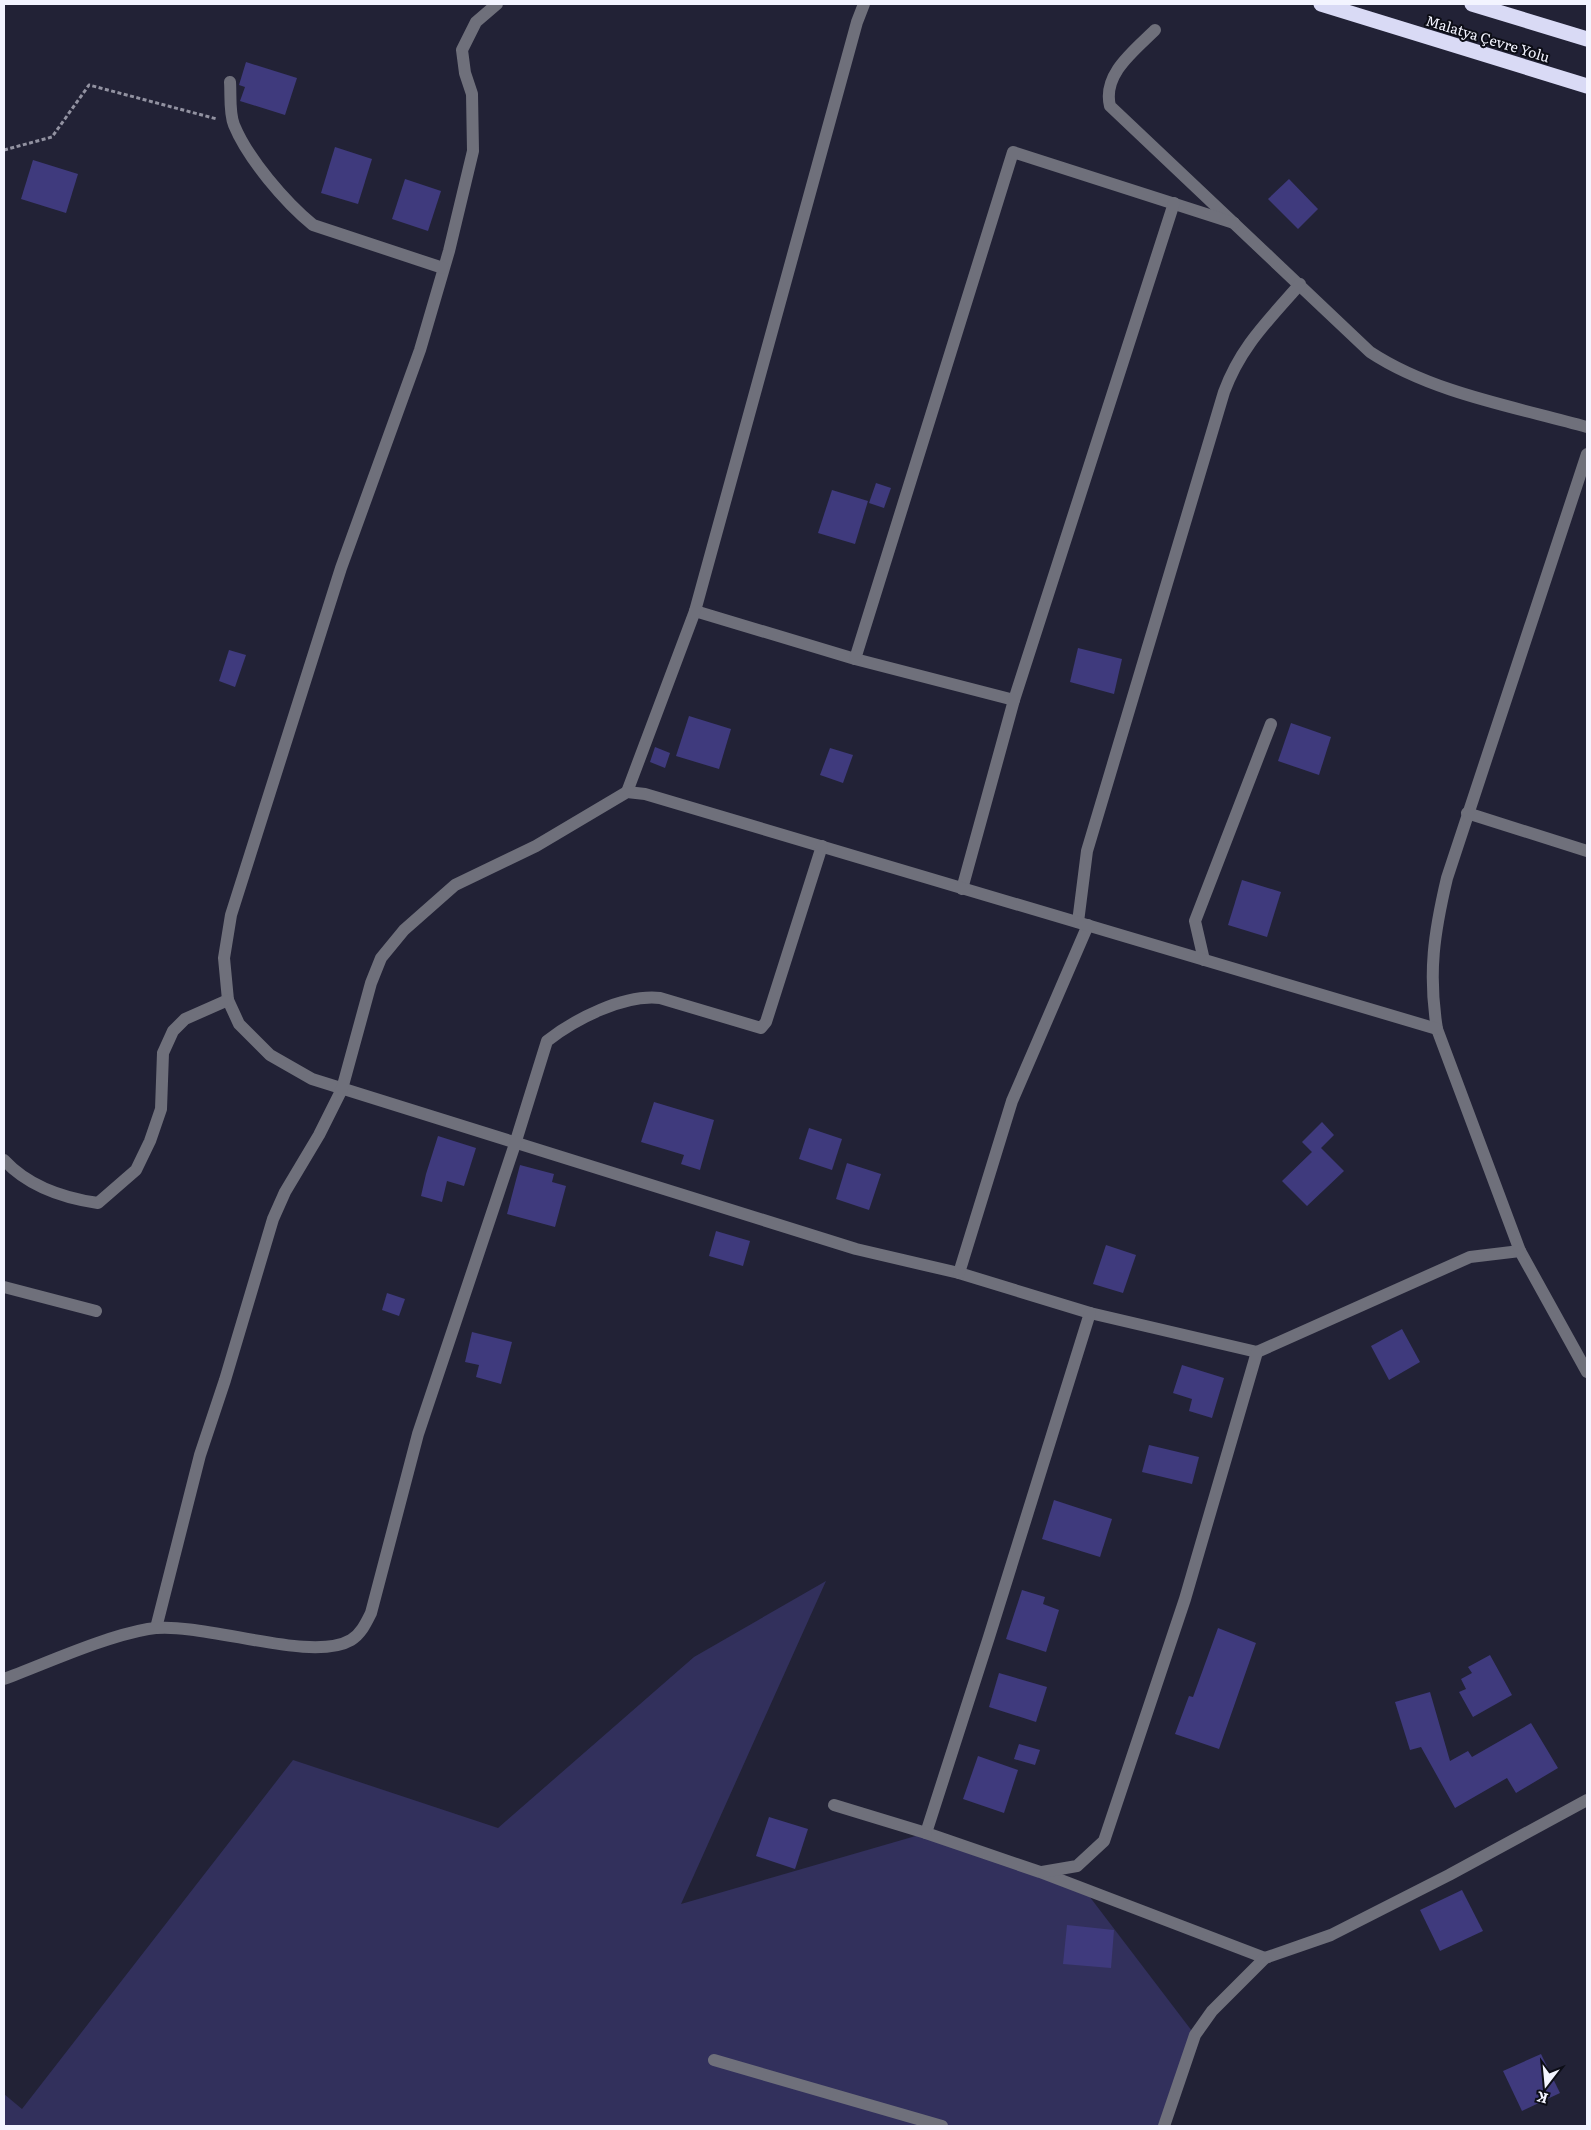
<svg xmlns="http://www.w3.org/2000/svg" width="1591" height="2130" font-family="Literata,serif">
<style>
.green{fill:#32305c}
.building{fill:#3f3a7d}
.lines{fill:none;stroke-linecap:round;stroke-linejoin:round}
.path{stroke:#9292a1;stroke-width:3;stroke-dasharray:4 2.5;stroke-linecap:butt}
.minor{stroke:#6f707b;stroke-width:12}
.highway{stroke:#d9daf5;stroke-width:15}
.labels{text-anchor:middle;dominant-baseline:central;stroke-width:4;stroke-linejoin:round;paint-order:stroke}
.street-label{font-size:14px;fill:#f3f4ff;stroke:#0c0d16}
</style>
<rect width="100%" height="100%" fill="#222236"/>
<!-- green -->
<polygon class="green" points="826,1581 681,1904 926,1833 1083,1888 1195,2035 1164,2126 4,2126 4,2094 22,2109 293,1760 498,1828 694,1657"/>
<!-- building -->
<g class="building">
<polygon points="246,62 297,78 285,115 240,101 245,87 239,85"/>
<polygon points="335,147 372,159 358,204 321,193"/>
<polygon points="33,160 78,174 66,213 21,199"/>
<polygon points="405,179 441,191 428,231 392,219"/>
<polygon points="1289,179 1318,209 1298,229 1268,199"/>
<polygon points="876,483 891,488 884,508 869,503"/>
<polygon points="832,490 868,501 855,544 818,533"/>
<polygon points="1078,648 1122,659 1114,694 1070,682"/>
<polygon points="229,650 246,655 235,687 219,681"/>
<polygon points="689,716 731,729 719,769 676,756"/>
<polygon points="1291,723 1331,737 1319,775 1278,761"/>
<polygon points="655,747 670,753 665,768 650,762"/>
<polygon points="830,748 853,755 843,783 820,775"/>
<polygon points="1242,880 1281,892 1267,937 1228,925"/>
<polygon points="654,1102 714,1120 700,1170 681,1164 684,1155 641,1142"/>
<polygon points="1322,1122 1334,1135 1321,1148 1344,1171 1307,1206 1282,1181 1312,1152 1302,1142"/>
<polygon points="809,1128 842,1139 832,1170 799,1159"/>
<polygon points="438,1136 476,1148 464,1186 447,1181 442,1202 421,1196 426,1174"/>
<polygon points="847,1163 881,1174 869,1210 836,1199"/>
<polygon points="520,1165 554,1174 552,1182 566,1186 555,1227 507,1214"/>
<polygon points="716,1231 750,1241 743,1266 709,1256"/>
<polygon points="1106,1245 1136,1255 1123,1293 1093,1284"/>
<polygon points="387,1293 405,1299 399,1316 382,1310"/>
<polygon points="1402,1329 1420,1362 1389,1380 1371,1346"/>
<polygon points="472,1332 512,1342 501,1384 476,1377 479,1365 465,1362"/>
<polygon points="1182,1365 1224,1378 1212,1418 1189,1411 1192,1399 1173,1393"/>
<polygon points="1149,1445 1199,1457 1192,1484 1142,1472"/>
<polygon points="1054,1500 1112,1519 1100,1557 1042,1539"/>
<polygon points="1022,1590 1045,1597 1043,1604 1059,1610 1046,1652 1006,1639"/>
<polygon points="1218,1628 1256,1643 1219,1749 1175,1734 1189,1696 1193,1697"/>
<polygon points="1490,1655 1512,1695 1473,1717 1459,1692 1466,1689 1461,1679 1472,1673 1468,1667"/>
<polygon points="999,1673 1047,1687 1036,1722 989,1707"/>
<polygon points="1430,1692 1450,1761 1468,1751 1472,1757 1531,1723 1558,1768 1516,1793 1507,1778 1455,1808 1421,1747 1410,1750 1395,1702"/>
<polygon points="1019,1744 1040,1750 1035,1765 1014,1759"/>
<polygon points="978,1756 1018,1770 1004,1813 963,1799"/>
<polygon points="769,1817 808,1829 795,1869 756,1856"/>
<polygon points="1462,1890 1483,1931 1440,1951 1420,1910"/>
<polygon points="1067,1925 1114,1930 1111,1968 1063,1964"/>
<polygon points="1541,2054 1560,2093 1522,2111 1503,2071"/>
</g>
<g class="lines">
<!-- path -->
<polyline class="path" points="4,150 52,137 89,85 217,119"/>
<!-- minor -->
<g class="minor">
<polyline points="497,4 476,22 462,50 465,73 472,94 473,151 449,251 420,350 341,568 231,915 224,958 228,1000 239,1024 270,1055 312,1079 856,1249 959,1273 1090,1313 1257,1352 1470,1257 1520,1251 1587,1372"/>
<path d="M1155 30C1135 50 1102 74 1110 106L1370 352C1432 393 1516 407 1587 427"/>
<path d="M230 82C231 95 229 113 234 125 248 159 285 202 313 225L443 268"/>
<polyline points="695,611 855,659 1014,700"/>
<polyline points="855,659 1013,152 1234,223"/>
<polyline points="627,792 695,611 857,22 864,4"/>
<polyline points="1467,813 1587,851"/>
<polyline points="962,889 1014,700 1174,203"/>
<path d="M1078 922 1087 851 1224 392C1241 346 1268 321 1300 284"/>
<polyline points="1204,960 1195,921 1271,724"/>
<path d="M4 1160C28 1186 63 1198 98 1203L136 1170 150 1141 161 1109 163 1053 173 1031 185 1019 228 1000"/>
<path d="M1520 1251 1437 1029C1428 973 1434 933 1447 878L1587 454"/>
<polyline points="959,1273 1012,1101 1088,925"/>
<polyline points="4,1287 96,1311"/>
<polyline points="1090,1313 989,1637 926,1833 1040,1872 1265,1958"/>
<polyline points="156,1628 200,1455 225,1380 273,1219 285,1192 319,1135 342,1089 371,983 381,958 404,930 455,885 536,846 627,792 645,794 1437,1029"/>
<path d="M4 1679C47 1663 103 1637 148 1629 202 1620 310 1664 351 1640 361 1634 366 1623 371 1613L418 1434 515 1144 547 1041C575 1019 624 994 660 998L761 1028 766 1022 822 846"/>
<polyline points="834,1805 926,1833"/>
<polyline points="1042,1872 1077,1866 1104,1841 1185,1599 1257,1352"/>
<polyline points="714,2060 942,2126"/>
<polyline points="1164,2126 1195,2035 1212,2011 1265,1958 1331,1935 1449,1875 1587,1800"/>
</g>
<!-- highway -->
<g class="highway">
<polyline points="1321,4 1587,86"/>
<polyline points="1472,4 1587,39"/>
</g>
</g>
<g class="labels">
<!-- street labels -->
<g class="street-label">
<text transform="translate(1488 38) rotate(17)">Malatya Çevre Yolu</text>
</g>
</g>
<!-- border -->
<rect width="1591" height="2130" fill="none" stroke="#f3f4ff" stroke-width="10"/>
<!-- north arrow -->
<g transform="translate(1546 2085) rotate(196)" stroke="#0c0d16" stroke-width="4" paint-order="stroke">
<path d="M0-4L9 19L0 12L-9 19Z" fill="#f3f4ff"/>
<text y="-8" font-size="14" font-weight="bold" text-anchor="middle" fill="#f3f4ff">K</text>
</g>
</svg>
